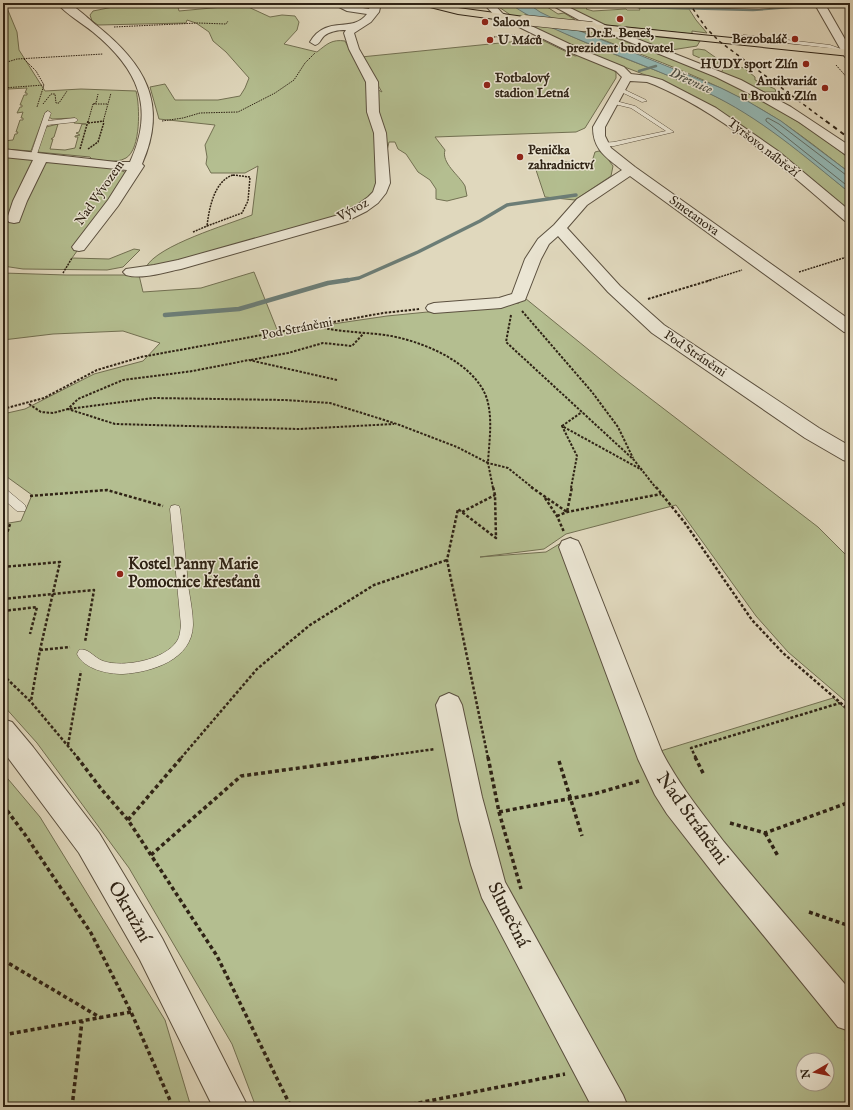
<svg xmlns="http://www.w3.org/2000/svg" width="853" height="1110" font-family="'IM FELL English',serif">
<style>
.green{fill:#b4be90;stroke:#727052;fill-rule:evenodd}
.water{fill:#94b9b6;stroke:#6c7d76}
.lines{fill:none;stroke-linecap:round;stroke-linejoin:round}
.shore{stroke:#626e66;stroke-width:1}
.stream-far2{stroke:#6c7d76;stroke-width:2.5}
.stream-far1{stroke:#6c7d76;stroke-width:3.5}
.stream{stroke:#6c7d76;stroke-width:4.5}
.service-casing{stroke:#5b503f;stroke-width:1}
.minor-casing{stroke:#5b503f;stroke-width:2}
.tertiary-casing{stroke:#5b503f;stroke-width:2}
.primary-casing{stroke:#2f2315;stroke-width:2}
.path-far4{stroke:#2f2315;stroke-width:1;stroke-dasharray:1.5 1;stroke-linecap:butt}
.path-far3{stroke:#2f2315;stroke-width:1.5;stroke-dasharray:2 1;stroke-linecap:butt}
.path-far2{stroke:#2f2315;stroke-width:2;stroke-dasharray:2.5 1.5;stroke-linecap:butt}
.path-far1{stroke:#2f2315;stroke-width:2.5;stroke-dasharray:3 2;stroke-linecap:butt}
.path{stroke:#2f2315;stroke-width:3.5;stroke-dasharray:4 3;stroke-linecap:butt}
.service{fill:#ebe6d4;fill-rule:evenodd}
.minor{fill:#ebe6d4;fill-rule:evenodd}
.tertiary{fill:#ebe6d4;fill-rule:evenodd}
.primary{fill:#e0d8bd;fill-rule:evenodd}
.rail-far1{stroke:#2f2315;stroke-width:1.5;stroke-dasharray:3.5 3.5;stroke-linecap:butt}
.rail{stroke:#2f2315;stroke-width:2;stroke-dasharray:4.5 4.5;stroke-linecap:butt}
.primary-bridge-casing{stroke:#2f2315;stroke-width:11;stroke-linecap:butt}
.primary-bridge{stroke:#e0d8bd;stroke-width:10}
.poi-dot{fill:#8f2418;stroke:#ebe6d4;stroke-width:1.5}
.labels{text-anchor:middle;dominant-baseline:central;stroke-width:3;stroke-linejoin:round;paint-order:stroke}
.far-poi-label{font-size:13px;font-weight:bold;fill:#2f2315;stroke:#ebe6d4;text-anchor:start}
.far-street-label{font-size:13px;fill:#2f2315;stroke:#ebe6d4}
.far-water-label{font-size:14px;font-style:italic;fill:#4d5045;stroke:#ebe6d4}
.poi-label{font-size:16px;font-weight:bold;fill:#2f2315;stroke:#ebe6d4;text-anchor:start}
.near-street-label{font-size:19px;fill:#2f2315;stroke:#ebe6d4}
</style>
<rect width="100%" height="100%" fill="#e0d8bd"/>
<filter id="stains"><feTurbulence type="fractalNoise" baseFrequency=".005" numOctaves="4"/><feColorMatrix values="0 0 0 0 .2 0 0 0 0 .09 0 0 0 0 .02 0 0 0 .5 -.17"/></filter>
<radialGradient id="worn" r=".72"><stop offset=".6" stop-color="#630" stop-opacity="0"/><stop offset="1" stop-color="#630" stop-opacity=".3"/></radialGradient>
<!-- green -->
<g class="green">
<path d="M133 3H177L179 11 244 5 270 17 282 15 295 16 299 22 297 30 284 44 317 52C327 44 332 39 345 41L367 84 382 92 361 57 540 39 575 56 580 55 614 70 616 73V78L585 128 576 132 435 137 445 150C441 163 459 175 465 186 466 189 466 193 467 196L447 201 436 199V189L430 180 418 172 406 154 398 149 395 142H389L379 186 369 199 347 213 179 262 146 267C158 245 227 225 252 215L258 166 245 173H211L206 164 207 157 205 145 215 125 159 119 150 87 165 84 175 100H218L240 96 245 88 249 78 226 52 213 41 209 32 196 23 187 20 186 23 98 25 92 21 90 15 93 11Z"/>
<polygon points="493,3 541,3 558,14 564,13 574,19 575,21 512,16"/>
<polygon points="556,3 581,4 583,7 588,7 586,9 593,11 626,9 627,10 640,10 639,8 689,9 696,20 707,33 692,31 692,34 604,25"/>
<path d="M3 7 7 8 17 32 19 50 45 91 81 89 136 91C140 106 141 149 126 158 115 164 103 160 92 159L90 157 37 152 46 127 58 124 54 137 51 139H53L50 149 65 150 75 148 78 137H75V136L80 135 76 133 79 132 82 124H86L74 123 75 118 52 119 49 117 50 112 45 113 31 151 3 149V141L13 140 15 134H17L18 132H16L20 120H23V118H21L23 112 17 113 20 107H22V105H20L24 95H27V93H25L27 88 8 89 6 94H3Z"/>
<path d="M529 24 548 25C608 56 675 73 734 106 776 130 812 162 850 193V212L765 143 648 76 583 51 528 27Z"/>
<path d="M575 29 596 31 617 37 616 38C646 50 677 60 707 73 758 96 806 124 850 159V173C817 148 785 121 748 102 693 72 633 52 575 29Z"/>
<polygon points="638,35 700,41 697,46 665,51 635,40 635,37"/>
<polygon points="698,49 705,50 722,62 714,64 693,55 693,50"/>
<polygon points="731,65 744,68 755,77 755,80 775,89 776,92 761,92 721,73 723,69"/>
<polygon points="599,151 604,154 613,166 611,176 575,200 545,197 535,167 557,170 562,161 591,165 595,152"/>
<polygon points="3,156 117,169 127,173 131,176 72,258 109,259 134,249 140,250 123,267 107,270 23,269 3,266"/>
<path d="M254 272 278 332 387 316 519 303 520 294 621 376 818 527 850 559V705L788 652 756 616 676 505 566 534 544 549 480 557 546 552 571 537 654 753 833 698 850 713V1107H256L232 1044 129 868 37 743 3 705V524L21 521 32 495 3 474V414L25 409 94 374 143 361 160 343 123 331 53 334 3 340V273L66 275H139L143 292 201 288ZM803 1060H827V1084H803Z"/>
<polygon points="3,773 40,817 165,1020 191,1107 3,1107"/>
</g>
<!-- water -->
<path class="water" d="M509 3H527L540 12 575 29 721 88 749 102 781 121 850 173V193C804 156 760 117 706 92 671 76 635 62 599 48 568 35 537 23 509 3Z"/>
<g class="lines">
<!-- shore -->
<polyline class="shore" points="850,176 846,175 779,124 768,118 766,119 766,121 850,188"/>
<!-- stream-far2 -->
<g class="stream-far2">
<polyline points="638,7 753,10 841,3"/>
<polyline points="639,71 656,66"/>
</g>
<!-- stream-far1 -->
<polyline class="stream-far1" points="342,281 359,278 418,252 480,221 507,205 576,195"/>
<!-- stream -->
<polyline class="stream" points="165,315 239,309 328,283 348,280"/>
<defs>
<g id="service">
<polygon points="698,3 702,3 703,5 759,7 822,3 759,9 702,7"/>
<polygon points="744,35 830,45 850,52 850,54 829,48 742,38 741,37"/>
<polygon points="619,87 646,100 647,101 642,102 617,90 616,89"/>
<polygon points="612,100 635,106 674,132 614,146 600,146 599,145 602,143 614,142 666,131 631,108 610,103 610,101"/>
<polygon points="48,111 51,113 48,121 75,118 78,120 75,122 47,125 36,157 31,158 30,157 45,113"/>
<polygon points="3,489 7,490 25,505 26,508 25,511 17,511 3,499"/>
<path d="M175 505 179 506 180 509C183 534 186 560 188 585 190 598 193 612 193 625 192 660 152 672 123 674 107 674 84 669 77 654L79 650C88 647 94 658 103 661 123 668 165 660 177 641 180 637 180 631 181 626L170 509 171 506Z"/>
</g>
<g id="minor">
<path d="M57 3C60 3 64 2 67 3 73 4 90 20 96 25 144 63 169 103 142 164L144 166 118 206 84 250 79 251 74 250 72 247 108 200 127 170 46 162 27 201 19 222 14 223 9 222 7 219 13 201 33 160 3 157V149L116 162H130C156 107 137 68 93 32 82 23 66 14 57 3Z"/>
<path d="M331 3C344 3 356 7 369 9L371 3H381L379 12 371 22 354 33 359 49 378 82 379 112 386 133 390 183 386 193 378 203 367 211 345 222 181 269C164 272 143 280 126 275L123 272 126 269 154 265 178 260 335 216 357 205 368 197 373 192 376 183 374 133 367 112 366 82 349 49 344 33 346 30C338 30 330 31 324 36 320 40 320 44 315 45L310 42C327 14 352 34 367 14L347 11Z"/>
<path d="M392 3H417C411 7 398 7 392 3Z"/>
<polygon points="483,3 493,3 502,13 512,19 507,22 496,17"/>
<polygon points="548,3 560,3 617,31 741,80 791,107 850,146 850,156 846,155 799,122 750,94 716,77 590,26"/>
<polygon points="812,3 823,3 826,6 850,48 850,60 845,57 817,8"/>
<path d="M521 17 524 18 525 23 580 49 624 67 631 74 648 76 662 80 716 108 778 151 850 211V222L845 221C786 170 727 116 655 85L647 82 630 81 605 127V136L611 148 635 167 850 320V333L844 332 630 176 587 205 567 228 620 286 664 325 819 428 850 446V462L843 460 805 438 652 333 608 292 558 236 549 244 541 259 525 300 501 308 434 313 428 311 426 308 428 305 434 303 499 298 512 294 525 259 538 239 554 225 577 199 622 170C606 157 593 150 593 127L622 77 616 71 572 53 519 27 515 22 518 18Z"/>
<path d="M570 538 578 541 581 547 662 752C679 785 702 813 724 842 765 892 808 941 850 990V1031L838 1027 720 882 667 814 655 795 638 759 559 547 562 541Z"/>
<polygon points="449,693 458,697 462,705 482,797 505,882 623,1095 628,1107 592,1107 482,898 471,865 459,820 436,705 440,697"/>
</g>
<polygon id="tertiary" points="3,719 12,722 33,747 99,833 162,938 248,1107 213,1107 140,960 79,853 3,751"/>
<g id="primary">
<polygon points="420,3 437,3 458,8 524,17 529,20 524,23 458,14 422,5"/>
<polygon points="592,24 850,50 850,56 589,29 587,27 589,25"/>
</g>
</defs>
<!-- service casing -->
<use href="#service" class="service-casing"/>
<!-- minor casing -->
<use href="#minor" class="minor-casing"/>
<!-- tertiary casing -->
<use href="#tertiary" class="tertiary-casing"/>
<!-- primary casing -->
<use href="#primary" class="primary-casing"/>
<!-- path-far4 -->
<g class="path-far4">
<polyline points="590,7 593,7 591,3"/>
<polyline points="3,15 6,15 3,20"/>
<polyline points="114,27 198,23 226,24 228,21"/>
<polyline points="494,37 515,35"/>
<polyline points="3,55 5,56 3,60"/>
<polyline points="24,59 36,71 44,85"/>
<polyline points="4,63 17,59 103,54"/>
<polyline points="836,65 850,81"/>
<polyline points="3,88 44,85 37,107"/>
<polyline points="43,104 51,94 55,94 56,103 59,103 67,91"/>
<polyline points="93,104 108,104"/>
<polyline points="162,121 183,118 200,113 238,112 275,93 294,80 305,63 315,53"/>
<polyline points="88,122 93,104 96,103 98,94"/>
<polyline points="103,122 111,93"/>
</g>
<!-- path-far3 -->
<g class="path-far3">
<polyline points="88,123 104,121"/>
<polyline points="80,149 88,121"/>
<polyline points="88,149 98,142 104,122"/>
<path d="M233 175 250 177 248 201 242 213 207 226C209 209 214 181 233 175Z"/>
<polyline points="193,232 207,226"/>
<polyline points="799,272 850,256"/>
<polyline points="63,273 72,258"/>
<polyline points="707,281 742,270"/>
</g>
<!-- path-far2 -->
<g class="path-far2">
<polyline points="648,299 711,280"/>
<polyline points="522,311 592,392 618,427 633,458"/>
<polyline points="511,315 506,342 634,460 656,488"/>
<polyline points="251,360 288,353 323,343 352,346 364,333"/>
<polyline points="337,380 249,360 193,371 123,380 78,399 68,409 115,424 299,429 394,424"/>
<path d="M29 404 41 412 53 413 68 409 153 398 284 400 330 403 397 424 457 447 488 463C489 442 493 420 487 399 475 362 420 340 385 335 361 332 338 332 315 326"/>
<polyline points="3,409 44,398 97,370 141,357 383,313 420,309"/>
<polyline points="562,426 582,412"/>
<polyline points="493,488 488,463 508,468 533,488"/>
<polyline points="571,488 577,456 562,426 642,470"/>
</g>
<!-- path-far1 -->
<g class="path-far1">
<polyline points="531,487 567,512 572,487"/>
<polyline points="656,487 685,523 752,620 783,653 850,711"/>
<polyline points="30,496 107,490 163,506"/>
<polyline points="545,498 557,516 564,532"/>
<polyline points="462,512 495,495"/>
<polyline points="557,516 567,512 661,494"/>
<polyline points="3,546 10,524"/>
<polyline points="3,567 60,562 40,650 31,701"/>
<polyline points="3,599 94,590 85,642"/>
<polyline points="3,611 37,607 30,634"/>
<polyline points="40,650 70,647"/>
<polyline points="3,675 31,702 78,758"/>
<polyline points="68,745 81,671"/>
<polyline points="181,758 257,669 310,625 374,585 447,560"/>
<polyline points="371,758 435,749"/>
<polyline points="488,758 447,560 458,509 496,538 495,495 493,487"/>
<polyline points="696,758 691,748 840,703"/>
</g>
<!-- path -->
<g class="path">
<polyline points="77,757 102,790 128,820 217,956 291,1107"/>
<polyline points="488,757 499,812 521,889"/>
<polyline points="695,757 704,775"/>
<polyline points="559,761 582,836"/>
<polyline points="3,805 26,836 91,933 131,1012 173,1107"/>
<polyline points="499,812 594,794 639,781"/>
<polyline points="128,820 182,757"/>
<polyline points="730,823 765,833 850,802"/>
<polyline points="765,833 778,856"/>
<polyline points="151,855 241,776 378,757"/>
<polyline points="809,912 850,926"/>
<polyline points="3,960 101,1018"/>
<polyline points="3,1035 131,1012"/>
<polyline points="846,1039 850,1044"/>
<polyline points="72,1107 82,1021"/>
<polyline points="398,1107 565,1074"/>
</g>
<!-- service -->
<use href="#service" class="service"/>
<!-- minor -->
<use href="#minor" class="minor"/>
<!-- tertiary -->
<use href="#tertiary" class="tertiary"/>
<!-- primary -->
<use href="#primary" class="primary"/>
<!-- rail-far1 -->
<polyline class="rail-far1" points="689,3 706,28 719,41 827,122"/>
<!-- rail -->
<polyline class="rail" points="826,121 850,139"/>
<defs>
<polyline id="primary-bridge" points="524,20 592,27"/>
</defs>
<!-- primary-bridge casing -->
<use href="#primary-bridge" class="primary-bridge-casing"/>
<!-- primary-bridge -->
<use href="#primary-bridge" class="primary-bridge"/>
</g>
<!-- markers -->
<g class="poi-dot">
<circle cx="620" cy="19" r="4"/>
<circle cx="485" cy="22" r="4"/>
<circle cx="795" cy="39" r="4"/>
<circle cx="490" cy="40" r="4"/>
<circle cx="806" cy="64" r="4"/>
<circle cx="487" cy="85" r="4"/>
<circle cx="825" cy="88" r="4"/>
<circle cx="520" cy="157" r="4"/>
<circle cx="120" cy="574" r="4"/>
</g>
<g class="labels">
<!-- far-poi labels -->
<g class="far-poi-label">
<text x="493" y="22">Saloon</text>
<text x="620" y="33" text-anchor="middle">Dr.E. Beneš,<tspan x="620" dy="15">prezident budovatel</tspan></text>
<text x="787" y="39" text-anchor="end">Bezobaláč</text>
<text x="498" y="40">U Máců</text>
<text x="798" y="64" text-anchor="end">HUDY sport Zlín</text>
<text x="495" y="78">Fotbalový<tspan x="495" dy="15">stadion Letná</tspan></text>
<text x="817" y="81" text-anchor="end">Antikvariát<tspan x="817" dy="15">u Brouků Zlín</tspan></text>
<text x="528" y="150">Penička<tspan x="528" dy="15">zahradnictví</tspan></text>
</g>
<!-- far-street labels -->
<g class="far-street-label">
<text transform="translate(763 148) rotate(38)">Tyršovo nábřeží</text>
<text transform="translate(100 193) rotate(-55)">Nad Vývozem</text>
<text transform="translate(353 210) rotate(-28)">Vývoz</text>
<text transform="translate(694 216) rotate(36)">Smetanova</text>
<text transform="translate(297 329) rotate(-11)">Pod Stráněmi</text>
<text transform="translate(695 354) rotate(34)">Pod Stráněmi</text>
</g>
<!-- far-water labels -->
<g class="far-water-label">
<text transform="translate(691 81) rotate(24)">Dřevnice</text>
</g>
<!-- poi labels -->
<g class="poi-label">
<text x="128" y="565">Kostel Panny Marie<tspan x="128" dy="18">Pomocnice křesťanů</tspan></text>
</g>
<!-- near-street labels -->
<g class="near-street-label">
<text transform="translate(692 819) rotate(54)">Nad Stráněmi</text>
<text transform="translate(129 912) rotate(60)">Okružní</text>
<text transform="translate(508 915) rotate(63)">Slunečná</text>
</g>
</g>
<!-- margin -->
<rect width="853" height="1110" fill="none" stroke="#e0d8bd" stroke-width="16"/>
<rect x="4" y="4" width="845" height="1102" fill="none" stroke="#2f2315" stroke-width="2"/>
<rect x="8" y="8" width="837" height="1094" fill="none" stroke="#2f2315"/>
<!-- north arrow -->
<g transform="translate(815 1072) rotate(261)"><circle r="19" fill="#ebe6d4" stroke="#a09888"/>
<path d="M0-3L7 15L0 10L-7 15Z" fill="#8f2418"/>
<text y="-6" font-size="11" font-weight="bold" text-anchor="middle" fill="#2f2315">N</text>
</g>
<rect width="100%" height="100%" filter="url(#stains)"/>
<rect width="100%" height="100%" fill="url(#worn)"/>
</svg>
